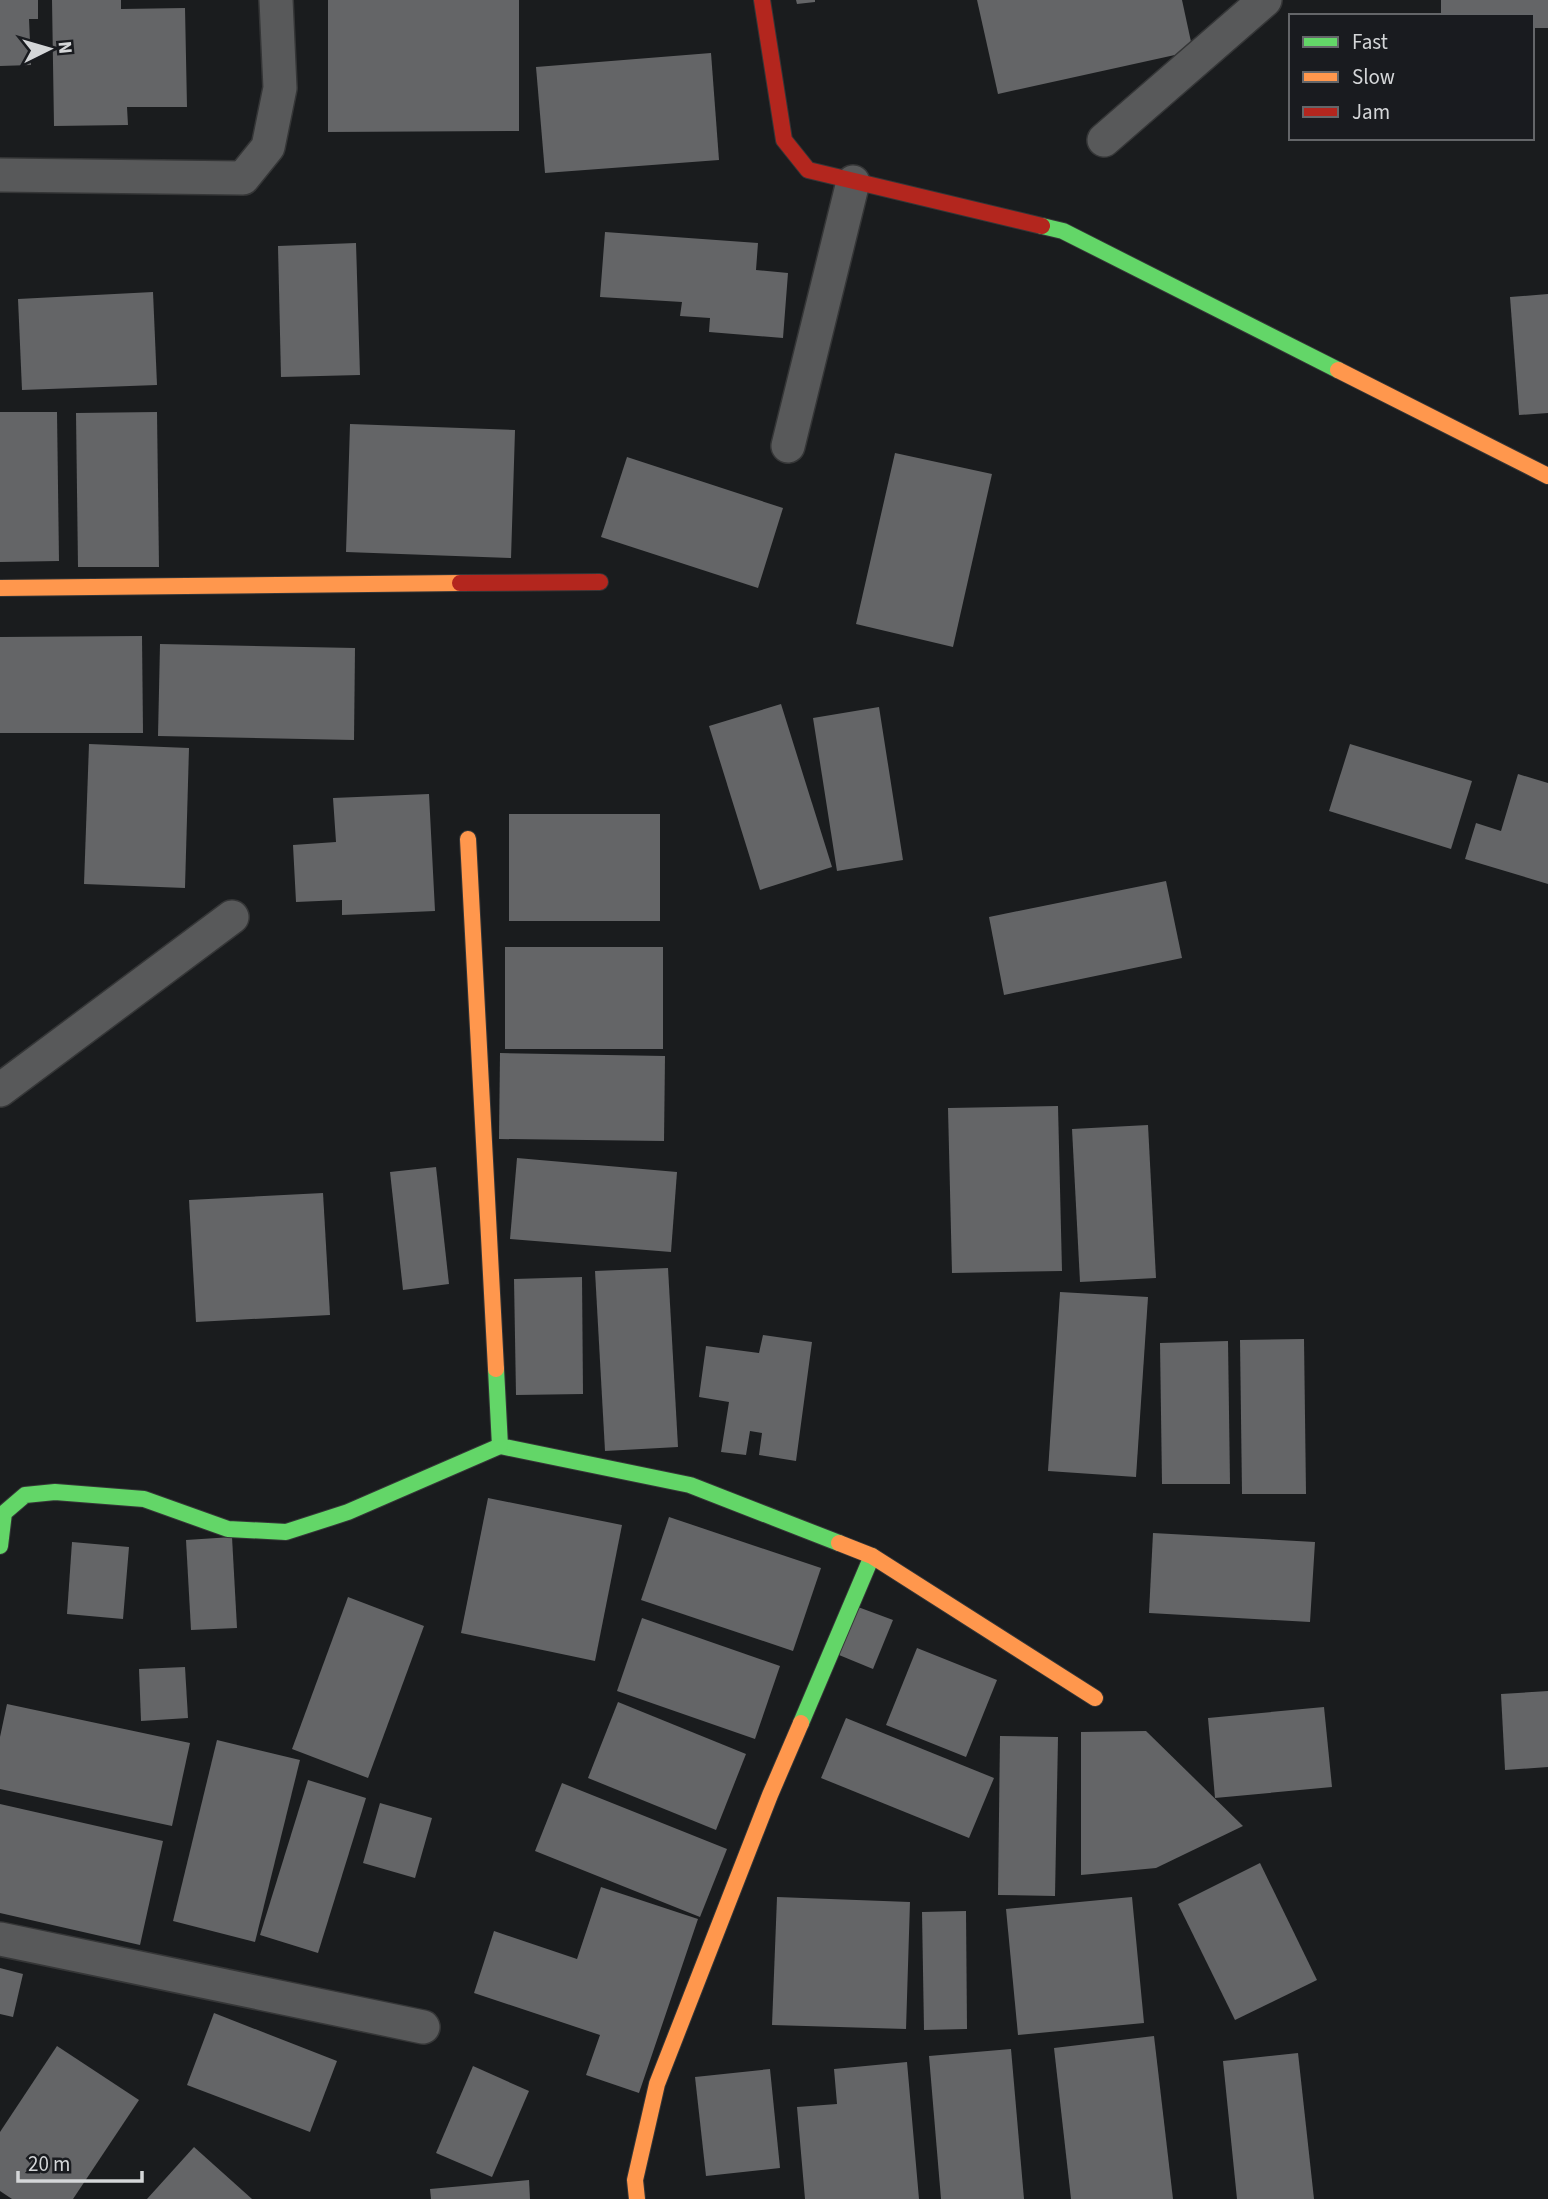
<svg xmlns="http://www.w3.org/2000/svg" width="1548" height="2199" font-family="'Source Sans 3',sans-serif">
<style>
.building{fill:#646567}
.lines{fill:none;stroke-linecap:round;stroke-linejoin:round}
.street-casing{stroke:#353637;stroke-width:36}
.fast-casing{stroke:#353637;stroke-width:18}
.slow-casing{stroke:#353637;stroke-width:18}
.jam-casing{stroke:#353637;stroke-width:18}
.street{stroke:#58595a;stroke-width:33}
.fast{stroke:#63d668;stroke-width:16}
.slow{stroke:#ff974d;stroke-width:16}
.jam{stroke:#b3261e;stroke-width:16}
</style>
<rect width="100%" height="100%" fill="#1a1c1e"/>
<!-- building -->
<g class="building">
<polygon points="0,0 38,0 38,19 29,19 31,65 0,66"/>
<polygon points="52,0 121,0 121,9 185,8 187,107 127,107 128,125 54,126"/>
<polygon points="328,0 519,0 519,131 328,132"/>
<polygon points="796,0 815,0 815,2 797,4"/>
<polygon points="977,0 1182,0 1193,51 998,94"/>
<polygon points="1441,0 1548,0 1548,28 1532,28 1532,16 1441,16"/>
<polygon points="711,53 719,160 545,173 536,67"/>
<polygon points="605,232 758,243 756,270 788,273 783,338 709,332 710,318 680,316 682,302 600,297"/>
<polygon points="356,243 360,375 281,377 278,246"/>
<polygon points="153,292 157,385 22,390 18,299"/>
<polygon points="1548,294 1548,413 1519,415 1510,297"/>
<polygon points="0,412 57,412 59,561 0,562"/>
<polygon points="157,412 159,567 78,567 76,413"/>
<polygon points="350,424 515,430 511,558 346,552"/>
<polygon points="895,453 992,474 953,647 856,624"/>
<polygon points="627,457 783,508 758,588 601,537"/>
<polygon points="142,636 143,733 0,733 0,637"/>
<polygon points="160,644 355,648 354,740 158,736"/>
<polygon points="781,704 832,867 760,890 709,726"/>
<polygon points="879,707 903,860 837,871 813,718"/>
<polygon points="89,744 189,748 185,888 84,884"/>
<polygon points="1350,744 1472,781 1451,849 1329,811"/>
<polygon points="1518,774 1548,783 1548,884 1465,859 1476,823 1501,831"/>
<polygon points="429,794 435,911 342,915 342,900 296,902 293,845 336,842 333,798"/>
<rect x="509" y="814" width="151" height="107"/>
<polygon points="1166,881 1182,958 1004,995 989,917"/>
<rect x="505" y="947" width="158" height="102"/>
<polygon points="500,1053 665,1056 664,1141 499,1139"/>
<polygon points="1058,1106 1062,1271 952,1273 948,1108"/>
<polygon points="1148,1125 1156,1278 1080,1282 1072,1129"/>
<polygon points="517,1158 677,1172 671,1252 510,1239"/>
<polygon points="436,1167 449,1284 403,1290 390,1172"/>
<polygon points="323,1193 330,1315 196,1322 189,1200"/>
<polygon points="668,1268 678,1447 605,1451 595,1271"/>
<polygon points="582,1277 583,1394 516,1395 514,1279"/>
<polygon points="1060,1292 1148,1297 1136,1477 1048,1471"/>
<polygon points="763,1335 812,1342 796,1461 759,1455 762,1433 750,1431 746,1455 721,1452 729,1402 699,1397 706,1346 759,1353"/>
<polygon points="1304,1339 1306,1494 1242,1494 1240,1340"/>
<polygon points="1228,1341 1230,1484 1162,1484 1160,1343"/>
<polygon points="488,1498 622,1525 595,1661 461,1633"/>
<polygon points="669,1517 821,1568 793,1651 641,1600"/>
<polygon points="1153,1533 1315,1542 1310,1622 1149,1613"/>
<polygon points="232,1537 237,1628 191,1630 186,1540"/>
<polygon points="72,1542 129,1547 123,1619 67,1614"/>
<polygon points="348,1597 424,1626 368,1778 292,1749"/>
<polygon points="858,1607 893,1620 873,1669 839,1655"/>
<polygon points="642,1618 780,1666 755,1739 617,1691"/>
<polygon points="917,1648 997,1680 966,1757 886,1725"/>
<polygon points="185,1667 188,1718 141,1721 139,1669"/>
<polygon points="1548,1691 1548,1767 1505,1770 1501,1694"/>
<polygon points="618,1702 746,1754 716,1830 588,1778"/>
<polygon points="7,1704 190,1743 172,1826 0,1789 0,1737"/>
<polygon points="1324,1707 1332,1787 1215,1798 1208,1718"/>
<polygon points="846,1718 994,1778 969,1838 821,1778"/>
<polygon points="1146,1731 1243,1826 1156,1868 1081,1875 1081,1732"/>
<polygon points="1000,1736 1058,1737 1055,1896 998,1895"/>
<polygon points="217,1740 300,1760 255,1942 173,1921"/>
<polygon points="308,1780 366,1798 318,1953 260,1935"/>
<polygon points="562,1783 727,1849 700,1917 535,1851"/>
<polygon points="380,1803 432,1818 415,1878 363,1863"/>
<polygon points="0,1804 163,1841 140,1945 0,1913"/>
<polygon points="1260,1863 1317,1980 1235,2020 1178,1904"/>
<polygon points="601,1887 698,1919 639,2093 586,2075 600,2035 474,1993 494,1931 577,1959"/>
<polygon points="777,1897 910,1902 906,2029 772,2025"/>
<polygon points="1132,1897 1144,2023 1018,2035 1006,1909"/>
<polygon points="966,1911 967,2029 924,2030 922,1912"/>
<polygon points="0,1968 23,1974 13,2017 0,2014"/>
<polygon points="214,2013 337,2061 310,2132 187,2085"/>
<polygon points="1154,2036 1173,2199 1071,2199 1054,2048"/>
<polygon points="57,2046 139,2100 73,2199 12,2199 0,2191 0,2132"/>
<polygon points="1011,2049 1024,2199 941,2199 929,2056"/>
<polygon points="1298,2053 1314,2199 1237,2199 1223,2061"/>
<polygon points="907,2062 919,2199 805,2199 797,2107 837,2104 834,2069"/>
<polygon points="473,2066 529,2091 492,2177 436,2153"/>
<polygon points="770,2069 780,2168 706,2176 695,2077"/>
<polygon points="194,2147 252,2199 147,2199"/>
<polygon points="529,2180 530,2199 431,2199 430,2189"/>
</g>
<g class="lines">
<defs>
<g id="street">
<polyline points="1104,140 1265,0"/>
<polyline points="0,175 243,178 268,147 280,88 276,0"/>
<polyline points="788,446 853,182"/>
<polyline points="0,1090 232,917"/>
<polyline points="0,1939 423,2027"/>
</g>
<g id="fast">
<polyline points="1042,226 1063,231 1338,370"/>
<polyline points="496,1369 500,1446 690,1485 839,1543"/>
<polyline points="0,1546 4,1513 25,1495 55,1492 144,1499 228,1529 286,1532 348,1512 500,1446"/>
<polyline points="801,1723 872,1556"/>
</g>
<g id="slow">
<polyline points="1338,370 1548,476"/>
<polyline points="0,588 460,583"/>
<polyline points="468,839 496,1369"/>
<polyline points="839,1543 872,1556 1095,1698"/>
<polyline points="637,2199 635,2180 657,2084 770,1795 801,1723"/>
</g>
<g id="jam">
<polyline points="762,0 784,140 808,170 1042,226"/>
<polyline points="460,583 600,582"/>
</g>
</defs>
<!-- street casing -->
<use href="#street" class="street-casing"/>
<!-- fast casing -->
<use href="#fast" class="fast-casing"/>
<!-- slow casing -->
<use href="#slow" class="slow-casing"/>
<!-- jam casing -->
<use href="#jam" class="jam-casing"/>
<!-- street -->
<use href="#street" class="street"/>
<!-- fast -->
<use href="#fast" class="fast"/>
<!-- slow -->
<use href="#slow" class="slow"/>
<!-- jam -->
<use href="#jam" class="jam"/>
</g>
<!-- legend -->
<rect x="1289" y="14" width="245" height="126" fill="#191b1f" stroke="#646669" stroke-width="2"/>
<rect x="1303" y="37" width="35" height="10" fill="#63d668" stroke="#646669" stroke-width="2"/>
<text x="1352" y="49" font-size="21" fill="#d4d6d8">Fast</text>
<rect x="1303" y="72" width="35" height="10" fill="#ff974d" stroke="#646669" stroke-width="2"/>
<text x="1352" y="84" font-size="21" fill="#d4d6d8">Slow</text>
<rect x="1303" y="107" width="35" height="10" fill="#b3261e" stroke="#646669" stroke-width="2"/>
<text x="1352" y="119" font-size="21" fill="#d4d6d8">Jam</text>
<!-- north arrow -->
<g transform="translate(49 49) rotate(85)" stroke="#191b1f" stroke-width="5" paint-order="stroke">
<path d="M0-5L12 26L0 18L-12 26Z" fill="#d4d6d8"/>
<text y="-10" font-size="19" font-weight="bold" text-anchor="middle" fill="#d4d6d8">N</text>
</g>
<!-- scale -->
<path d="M18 2171v10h124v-10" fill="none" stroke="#d4d6d8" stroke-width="3.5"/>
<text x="28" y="2171" font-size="21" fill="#d4d6d8" stroke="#191b1f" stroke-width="5" paint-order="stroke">20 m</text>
</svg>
